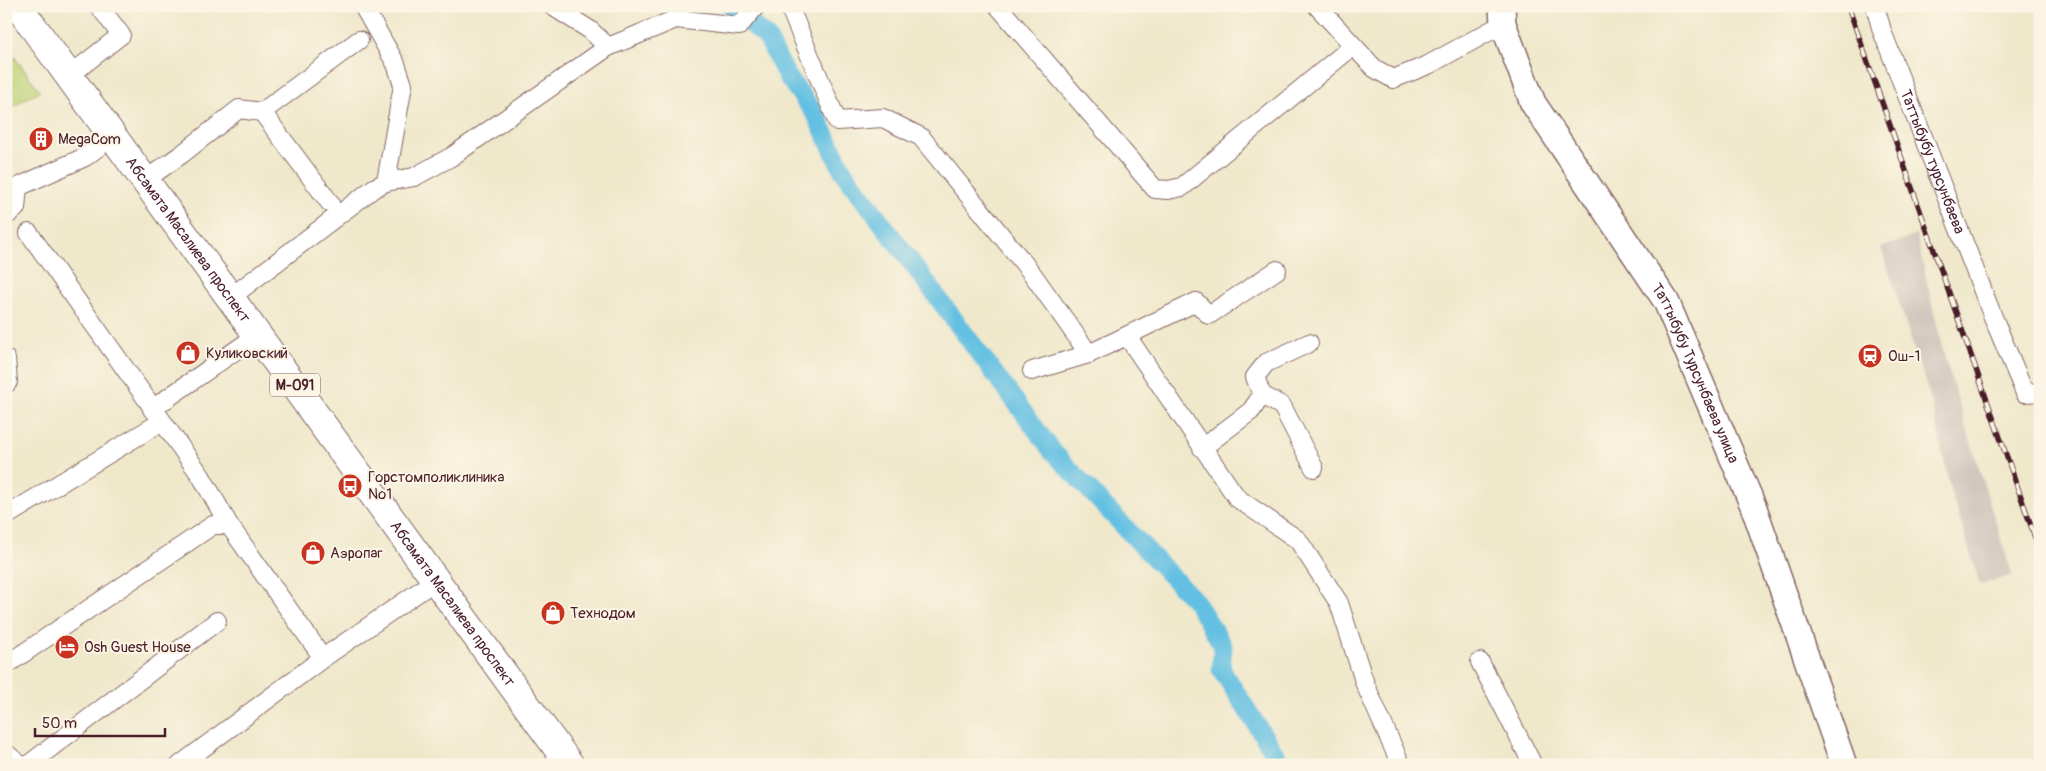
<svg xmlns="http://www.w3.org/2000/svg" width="2046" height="771" font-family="Pangolin,sans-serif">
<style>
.industrial{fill:#ccc2b9}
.green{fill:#bbd175;stroke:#827850}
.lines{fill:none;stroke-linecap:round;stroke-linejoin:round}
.canal{stroke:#64c0e2;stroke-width:19}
.street-casing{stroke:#846563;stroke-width:20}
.secondary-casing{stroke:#846563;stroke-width:28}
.primary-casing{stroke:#846563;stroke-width:30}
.street{stroke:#fff;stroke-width:18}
.secondary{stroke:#fff;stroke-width:25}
.primary{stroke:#fff;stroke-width:28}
.rail-casing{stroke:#4a1f2b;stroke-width:5.5}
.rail{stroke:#fcf5e5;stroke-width:4;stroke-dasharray:11;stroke-linecap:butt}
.labels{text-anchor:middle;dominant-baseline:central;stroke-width:4;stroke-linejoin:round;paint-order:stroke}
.shield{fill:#fcf5e5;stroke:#7f5f63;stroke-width:1}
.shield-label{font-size:14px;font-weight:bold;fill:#4a1f2b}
.poi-label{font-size:15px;fill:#4a1f2b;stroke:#fcf5e5;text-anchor:start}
.street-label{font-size:15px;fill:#4a1f2b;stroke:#fcf5e5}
</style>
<rect width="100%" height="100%" fill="#fcf5e5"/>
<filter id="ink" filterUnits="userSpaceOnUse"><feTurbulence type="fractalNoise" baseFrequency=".02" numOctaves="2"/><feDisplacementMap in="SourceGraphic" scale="10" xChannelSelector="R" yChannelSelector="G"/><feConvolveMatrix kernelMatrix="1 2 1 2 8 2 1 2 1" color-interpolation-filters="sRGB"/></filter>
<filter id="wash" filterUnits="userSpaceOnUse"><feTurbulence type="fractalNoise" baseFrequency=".0096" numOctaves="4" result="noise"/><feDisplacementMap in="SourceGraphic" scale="20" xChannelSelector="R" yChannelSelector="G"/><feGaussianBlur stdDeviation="1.12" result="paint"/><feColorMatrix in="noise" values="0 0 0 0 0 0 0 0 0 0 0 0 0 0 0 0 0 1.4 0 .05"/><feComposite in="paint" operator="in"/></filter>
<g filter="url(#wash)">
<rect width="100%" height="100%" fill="#efe8cb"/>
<!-- industrial -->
<polygon class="industrial" points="1916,235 1944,355 2012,575 1980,585 1951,492 1931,400 1881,248"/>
<!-- green -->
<polygon class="green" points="6,46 40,91 6,110"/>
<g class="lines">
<!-- canal -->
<polyline class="canal" points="731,6 767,38 787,76 816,115 843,171 1053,452 1196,602 1223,646 1221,669 1282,765"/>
</g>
</g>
<g filter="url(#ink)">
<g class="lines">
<defs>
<g id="street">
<polyline points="363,6 396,64 403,85 386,182"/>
<polyline points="552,6 590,30 608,47"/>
<polyline points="789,6 837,121 883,118 921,137 1031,272 1089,354"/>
<polyline points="998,6 1155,189 1168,190 1182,187 1353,46"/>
<polyline points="1317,6 1374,68 1393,79 1428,65 1503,24"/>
<path id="s1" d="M1875 6 1882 31 1993 317 2025 393 2040 392"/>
<polyline points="69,76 121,35 99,6"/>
<polyline points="262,112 359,40"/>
<polyline points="145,180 182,154 239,109 262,112 330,203"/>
<polyline points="6,216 16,208 18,187 85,157 113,136"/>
<polyline points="29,233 201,476 229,525"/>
<polyline points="231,297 374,188 386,182 414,177 451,157 608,47 676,19 739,26 756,6"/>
<polyline points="1127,336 1237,498 1298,540 1339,603 1365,684 1401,765"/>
<polyline points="6,359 8,382 6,384"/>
<polyline points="1032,371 1089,354 1196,302 1209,315 1277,270"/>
<polyline points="1262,395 1282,406 1314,468"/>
<polyline points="152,409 259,334"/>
<polyline points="1202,448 1251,411 1262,395 1255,377 1266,363 1309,343"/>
<polyline points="6,516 161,422"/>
<polyline points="1480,662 1533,765"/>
<polyline points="6,665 213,525 229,525 323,658"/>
<polyline points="6,753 20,765"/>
<polyline points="28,765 217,621"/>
<polyline points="180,765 323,658 436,580"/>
</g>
<g id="secondary">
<path id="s2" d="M1502 6 1503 24 1533 103 1666 301 1754 508 1844 765"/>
</g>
<g id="primary">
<path id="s3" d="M18 6 570 765"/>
</g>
</defs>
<!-- street casing -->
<use href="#street" class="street-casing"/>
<!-- secondary casing -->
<use href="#secondary" class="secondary-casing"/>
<!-- primary casing -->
<use href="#primary" class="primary-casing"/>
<!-- street -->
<use href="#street" class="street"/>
<!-- secondary -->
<use href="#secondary" class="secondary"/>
<!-- primary -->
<use href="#primary" class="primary"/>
<defs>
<polyline id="rail" points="1848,6 2040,551"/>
</defs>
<!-- rail casing -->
<use href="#rail" class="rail-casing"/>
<!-- rail -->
<use href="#rail" class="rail"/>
</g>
</g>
<!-- icons -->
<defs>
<symbol id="building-disc" viewBox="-11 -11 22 22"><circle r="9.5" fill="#c8321e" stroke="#fcf5e5"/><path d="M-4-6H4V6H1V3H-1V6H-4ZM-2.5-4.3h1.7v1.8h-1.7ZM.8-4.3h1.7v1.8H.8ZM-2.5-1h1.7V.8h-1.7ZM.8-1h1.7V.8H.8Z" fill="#fff"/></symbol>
<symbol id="shop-disc" viewBox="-11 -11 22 22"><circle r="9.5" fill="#c8321e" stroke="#fcf5e5"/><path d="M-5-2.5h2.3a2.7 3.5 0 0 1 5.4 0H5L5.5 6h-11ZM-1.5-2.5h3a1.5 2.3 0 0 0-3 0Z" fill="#fff"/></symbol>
<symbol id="station-disc" viewBox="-11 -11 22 22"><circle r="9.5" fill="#c8321e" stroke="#fcf5e5"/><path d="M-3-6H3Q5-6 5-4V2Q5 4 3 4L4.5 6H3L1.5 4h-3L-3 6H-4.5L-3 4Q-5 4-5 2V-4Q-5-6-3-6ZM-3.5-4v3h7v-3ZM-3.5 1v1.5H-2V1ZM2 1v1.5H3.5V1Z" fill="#fff"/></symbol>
<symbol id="bus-disc" viewBox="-11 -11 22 22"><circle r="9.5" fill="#c8321e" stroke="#fcf5e5"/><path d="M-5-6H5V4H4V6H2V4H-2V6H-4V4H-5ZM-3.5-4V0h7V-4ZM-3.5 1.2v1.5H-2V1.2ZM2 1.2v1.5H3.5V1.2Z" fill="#fff"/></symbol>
<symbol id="hotel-disc" viewBox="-11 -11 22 22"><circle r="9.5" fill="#c8321e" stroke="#fcf5e5"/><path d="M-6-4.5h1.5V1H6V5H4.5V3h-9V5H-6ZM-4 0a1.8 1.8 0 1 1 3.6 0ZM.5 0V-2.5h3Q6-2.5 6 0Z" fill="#fff"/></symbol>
</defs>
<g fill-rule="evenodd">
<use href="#building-disc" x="27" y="125" width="28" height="28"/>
<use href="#shop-disc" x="174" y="339" width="28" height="28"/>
<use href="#station-disc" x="1856" y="342" width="28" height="28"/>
<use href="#bus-disc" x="336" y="472" width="28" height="28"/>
<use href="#shop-disc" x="299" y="539" width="28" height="28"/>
<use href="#shop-disc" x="539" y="599" width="28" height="28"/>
<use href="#hotel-disc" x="53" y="633" width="28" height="28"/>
</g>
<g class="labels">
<!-- shield labels -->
<rect class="shield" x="270" y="373.5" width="50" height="23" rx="4"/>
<g class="shield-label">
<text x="295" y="385">М-091</text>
</g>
<!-- poi labels -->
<g class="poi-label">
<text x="58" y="139">MegaCom</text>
<text x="206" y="353">Куликовский</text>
<text x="1888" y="356">Ош-1</text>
<text x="368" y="477">Горстомполиклиника<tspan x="368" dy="17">№1</tspan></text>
<text x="330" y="553">Аэропаг</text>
<text x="570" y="613">Технодом</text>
<text x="84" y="647">Osh Guest House</text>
</g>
<!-- street labels -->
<g class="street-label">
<text stroke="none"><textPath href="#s1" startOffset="166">Таттыбубу турсунбаева</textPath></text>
<text stroke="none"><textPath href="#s3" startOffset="289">Абсамата Масалиева проспект</textPath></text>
<text stroke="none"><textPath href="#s2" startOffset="419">Таттыбубу Турсунбаева улица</textPath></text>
<text stroke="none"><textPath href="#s3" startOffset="739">Абсамата Масалиева проспект</textPath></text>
</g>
</g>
<!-- margin -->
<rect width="2046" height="771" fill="none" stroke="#fcf5e5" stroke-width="25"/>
<!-- scale -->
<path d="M35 728v8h130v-8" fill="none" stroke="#4a1f2b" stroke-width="2.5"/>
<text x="42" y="728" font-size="15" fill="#4a1f2b" stroke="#fcf5e5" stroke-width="4" paint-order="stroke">50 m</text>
</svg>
